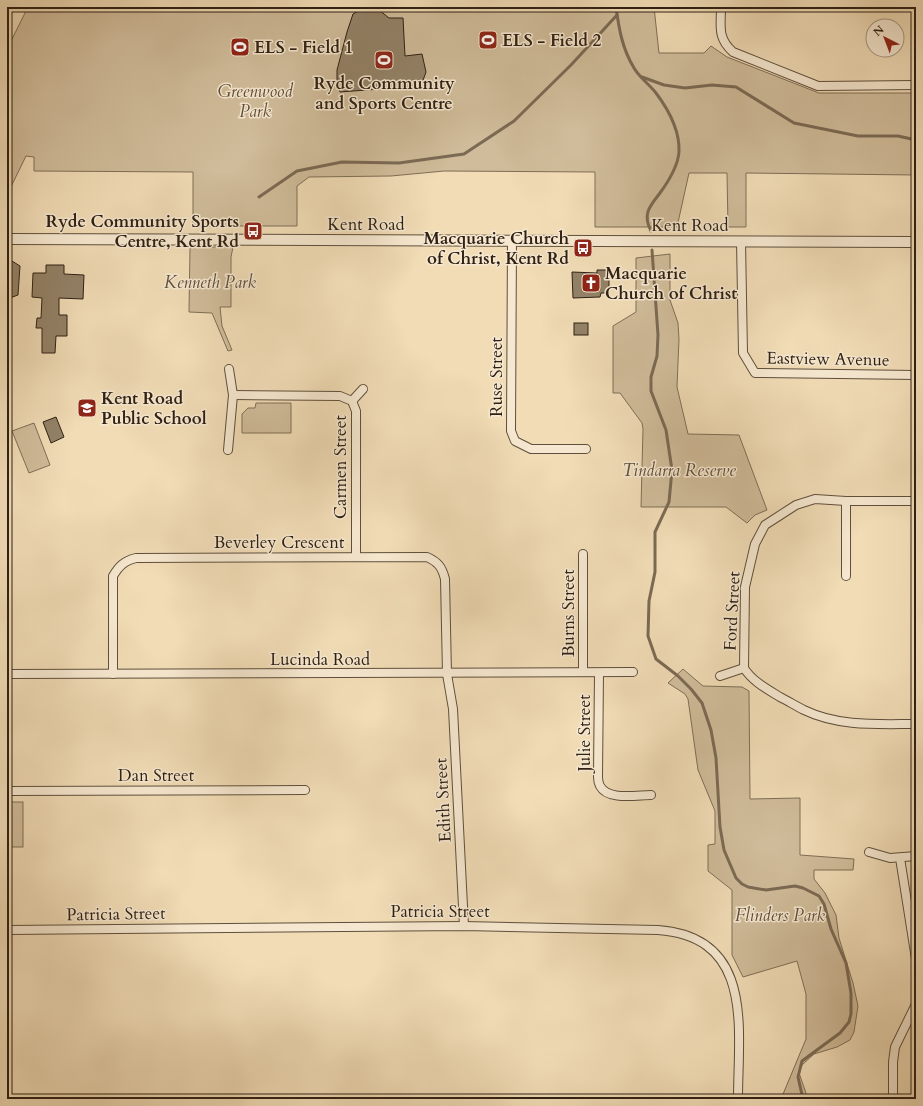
<svg xmlns="http://www.w3.org/2000/svg" width="923" height="1106" font-family="Cardo,serif">
<style>
.green{fill:#d0bc9a;stroke:#7f6e57}
.lines{fill:none;stroke-linecap:round;stroke-linejoin:round}
.stream{stroke:#7b6a54;stroke-width:3}
.building{fill:#938268;stroke:#2e2014}
.minor-casing{stroke:#5f4f3c;stroke-width:10}
.tertiary-casing{stroke:#5f4f3c;stroke-width:12}
.minor{stroke:#f6e8d0;stroke-width:8}
.tertiary{stroke:#f6e8d0;stroke-width:10}
.labels{text-anchor:middle;dominant-baseline:central;stroke-width:3;stroke-linejoin:round;paint-order:stroke}
.poi-label{font-size:17px;font-weight:bold;fill:#2e2014;stroke:#f6e8d0;text-anchor:start}
.park-label{font-size:17px;font-style:italic;fill:#5f4f3c;stroke:#f6e8d0}
.street-label{font-size:17px;fill:#2e2014;stroke:#f6e8d0}
</style>
<rect width="100%" height="100%" fill="#f1dcb6"/>
<filter id="stains"><feTurbulence type="fractalNoise" baseFrequency=".005" numOctaves="4"/><feColorMatrix values="0 0 0 0 .2 0 0 0 0 .09 0 0 0 0 .02 0 0 0 .5 -.17"/></filter>
<radialGradient id="worn" r=".72"><stop offset=".6" stop-color="#630" stop-opacity="0"/><stop offset="1" stop-color="#630" stop-opacity=".3"/></radialGradient>
<!-- green -->
<g class="green">
<polygon points="28,7 654,7 659,53 704,53 711,46 727,57 819,93 916,93 916,175 746,173 746,227 728,227 727,173 689,173 677,227 595,227 595,172 444,171 391,176 309,177 297,186 297,226 193,226 193,172 34,171 34,157 26,156 7,195 7,49"/>
<polygon points="190,247 233,247 231,257 231,307 220,307 222,326 232,350 228,351 212,313 189,312"/>
<polygon points="670,254 670,300 678,323 679,339 677,387 688,434 739,435 767,510 755,515 747,523 726,507 641,507 643,429 642,423 620,393 613,393 613,326 636,312 636,258"/>
<polygon points="256,403 291,403 291,433 242,433 242,414 248,408 255,408"/>
<polygon points="34,423 50,465 29,473 12,431"/>
<polygon points="683,669 703,686 742,687 749,691 750,799 800,798 800,855 854,859 853,870 814,870 814,879 825,893 836,915 839,938 853,983 858,1006 854,1032 850,1040 837,1047 814,1054 802,1065 799,1073 808,1099 781,1099 806,1039 806,994 797,961 743,977 732,955 732,890 708,871 708,845 715,844 715,811 698,770 688,699 685,694 668,683"/>
<rect x="7" y="802" width="16" height="45"/>
</g>
<g class="lines">
<!-- stream -->
<g class="stream">
<path d="M616 7C619 29 622 48 634 68 639 77 649 84 656 93 668 109 680 131 679 152 678 165 668 182 660 193 650 206 642 214 651 231"/>
<polyline points="642,77 664,85 685,88 712,85 736,87 794,123 858,136 898,136 916,140"/>
<polyline points="259,197 297,171 342,162 399,163 464,154 514,121 571,65 617,15"/>
<polyline points="652,250 658,335 657,356 651,377 651,391 666,430 672,470 669,502 655,532 655,572 649,601 648,636 656,659 678,676 691,689 702,703 711,730 716,758 720,827 724,850 736,878 742,884 748,887 766,890 795,886 803,888 819,896 824,904 831,929 846,963 851,993 851,1014 849,1022 840,1033 802,1061 798,1077 803,1099"/>
</g>
</g>
<!-- building -->
<g class="building">
<polygon points="364,8 379,10 389,18 403,18 405,56 422,54 426,72 422,83 407,87 340,92 337,84 337,70 347,32 353,14"/>
<polygon points="12,261 20,266 18,295 7,299 7,262"/>
<polygon points="46,265 64,265 64,274 84,275 83,299 59,298 59,315 67,315 67,336 56,336 55,353 42,353 42,328 36,328 37,318 41,318 42,298 32,297 33,273 46,273"/>
<polygon points="597,270 609,270 609,293 601,293 600,297 573,298 572,272 597,273"/>
<rect x="574" y="323" width="14" height="12"/>
<polygon points="56,417 64,437 51,443 43,422"/>
</g>
<g class="lines">
<defs>
<g id="minor">
<path d="M721 7C721 26 717 38 733 52L818 86 916 85"/>
<polyline points="512,240 511,431 515,441 531,449 586,449"/>
<polyline points="741,241 743,353 755,373 916,375"/>
<polyline points="233,395 340,396 352,401 356,411 356,557"/>
<polyline points="352,401 363,389"/>
<polyline points="228,450 233,395 229,369"/>
<polyline points="846,501 846,576"/>
<polyline points="744,668 745,587 755,544 765,525 796,505 815,499 846,501 916,501"/>
<path d="M744 668C752 681 767 689 780 697 788 701 796 706 804 710 839 727 879 724 916 724"/>
<polyline points="583,672 583,554"/>
<path d="M599 673 598 777C598 779 599 784 600 786 608 801 637 795 651 795"/>
<polyline points="7,674 633,672"/>
<path d="M113 674V576C119 566 124 561 136 558L427 557C438 562 442 567 445 579L447 674 453 709 464 926"/>
<polyline points="720,676 744,668"/>
<polyline points="7,791 305,790"/>
<polyline points="869,852 890,858 916,856"/>
<polyline points="900,858 916,959"/>
<path d="M7 930 464 926 658 930C755 937 738 1029 738 1099"/>
<polyline points="893,1099 893,1062 895,1047 916,1004"/>
</g>
<polyline id="tertiary" points="7,239 916,242"/>
</defs>
<!-- minor casing -->
<use href="#minor" class="minor-casing"/>
<!-- tertiary casing -->
<use href="#tertiary" class="tertiary-casing"/>
<!-- minor -->
<use href="#minor" class="minor"/>
<!-- tertiary -->
<use href="#tertiary" class="tertiary"/>
</g>
<!-- icons -->
<defs>
<symbol id="stadium-square" viewBox="-11 -11 22 22"><rect x="-9" y="-9" width="18" height="18" rx="4" fill="#8f2418" stroke="#f6e8d0"/><path d="M0-5a6.5 5 0 1 0 0 10a6.5 5 0 1 0 0-10ZM-3.5-1.8h7v3.6h-7Z" fill="#fff"/></symbol>
<symbol id="bus-square" viewBox="-11 -11 22 22"><rect x="-9" y="-9" width="18" height="18" rx="4" fill="#8f2418" stroke="#f6e8d0"/><path d="M-5-6H5V4H4V6H2V4H-2V6H-4V4H-5ZM-3.5-4V0h7V-4ZM-3.5 1.2v1.5H-2V1.2ZM2 1.2v1.5H3.5V1.2Z" fill="#fff"/></symbol>
<symbol id="church-square" viewBox="-11 -11 22 22"><rect x="-9" y="-9" width="18" height="18" rx="4" fill="#8f2418" stroke="#f6e8d0"/><path d="M-1.2-6h2.4v3.5h3.3v2.4h-3.3V6h-2.4V-.1h-3.3v-2.4h3.3Z" fill="#fff"/></symbol>
<symbol id="school-square" viewBox="-11 -11 22 22"><rect x="-9" y="-9" width="18" height="18" rx="4" fill="#8f2418" stroke="#f6e8d0"/><path d="M0-5L7-2L0 1L-7-2ZM-4 1L0 2.5L4 1V4Q0 6-4 4Z" fill="#fff"/></symbol>
</defs>
<g fill-rule="evenodd">
<use href="#stadium-square" x="477" y="29" width="22" height="22"/>
<use href="#stadium-square" x="229" y="36" width="22" height="22"/>
<use href="#stadium-square" x="373" y="49" width="22" height="22"/>
<use href="#bus-square" x="242" y="220" width="22" height="22"/>
<use href="#bus-square" x="572" y="237" width="22" height="22"/>
<use href="#church-square" x="580" y="272" width="22" height="22"/>
<use href="#school-square" x="76" y="397" width="22" height="22"/>
</g>
<g class="labels">
<!-- poi labels -->
<g class="poi-label">
<text x="502" y="40">ELS - Field 2</text>
<text x="254" y="47">ELS - Field 1</text>
<text x="384" y="83" text-anchor="middle">Ryde Community<tspan x="384" dy="20">and Sports Centre</tspan></text>
<text x="239" y="221" text-anchor="end">Ryde Community Sports<tspan x="239" dy="20">Centre, Kent Rd</tspan></text>
<text x="569" y="238" text-anchor="end">Macquarie Church<tspan x="569" dy="20">of Christ, Kent Rd</tspan></text>
<text x="605" y="273">Macquarie<tspan x="605" dy="20">Church of Christ</tspan></text>
<text x="101" y="398">Kent Road<tspan x="101" dy="20">Public School</tspan></text>
</g>
<!-- park labels -->
<g class="park-label">
<text x="255" y="91">Greenwood<tspan x="255" dy="20">Park</tspan></text>
<text x="210" y="282">Kenneth Park</text>
<text x="679" y="470">Tindarra Reserve</text>
<text x="780" y="915">Flinders Park</text>
</g>
<!-- street labels -->
<g class="street-label">
<text x="366" y="224">Kent Road</text>
<text x="690" y="225">Kent Road</text>
<text transform="translate(828 359) rotate(1)">Eastview Avenue</text>
<text transform="translate(496 377) rotate(-90)">Ruse Street</text>
<text transform="translate(340 467) rotate(-90)">Carmen Street</text>
<text x="279" y="542">Beverley Crescent</text>
<text transform="translate(732 611) rotate(-87)">Ford Street</text>
<text transform="translate(568 613) rotate(-90)">Burns Street</text>
<text x="320" y="659">Lucinda Road</text>
<text transform="translate(584 733) rotate(-90)">Julie Street</text>
<text x="156" y="775">Dan Street</text>
<text transform="translate(443 800) rotate(-93)">Edith Street</text>
<text x="440" y="911">Patricia Street</text>
<text transform="translate(116 914) rotate(-1)">Patricia Street</text>
</g>
</g>
<!-- margin -->
<rect width="923" height="1106" fill="none" stroke="#f1dcb6" stroke-width="24"/>
<rect x="8" y="8" width="907" height="1090" fill="none" stroke="#2e2014" stroke-width="2"/>
<rect x="12" y="12" width="899" height="1082" fill="none" stroke="#2e2014"/>
<!-- north arrow -->
<g transform="translate(885 38) rotate(318)"><circle r="19" fill="#f6e8d0" stroke="#a69885"/>
<path d="M0-3L7 15L0 10L-7 15Z" fill="#8f2418"/>
<text y="-6" font-size="11" font-weight="bold" text-anchor="middle" fill="#2e2014">N</text>
</g>
<rect width="100%" height="100%" filter="url(#stains)"/>
<rect width="100%" height="100%" fill="url(#worn)"/>
</svg>
